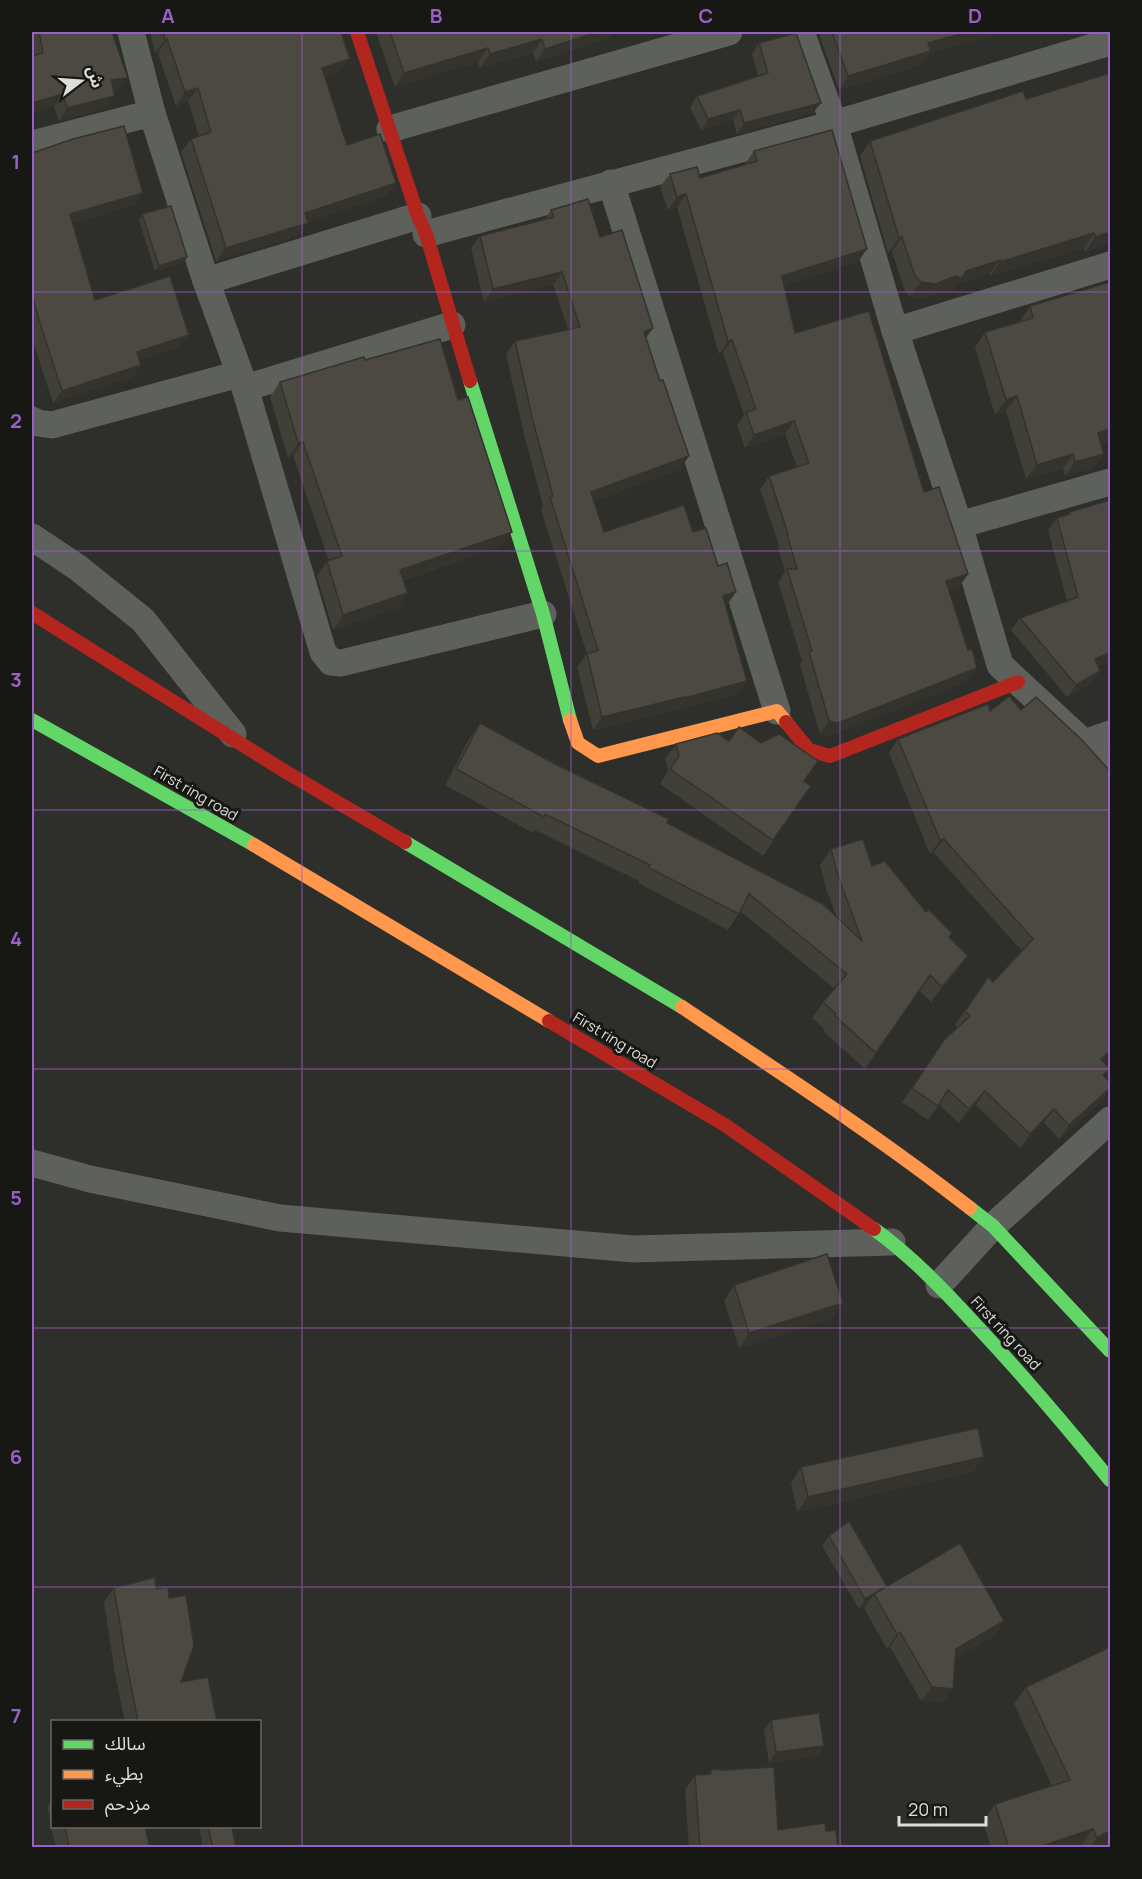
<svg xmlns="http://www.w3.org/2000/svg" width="1142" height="1879" font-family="Manrope,'Noto Sans Arabic',sans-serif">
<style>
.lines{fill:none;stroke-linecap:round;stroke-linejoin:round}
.street{stroke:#5d605b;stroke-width:27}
.fast{stroke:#63d668;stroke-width:14}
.slow{stroke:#ff974d;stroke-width:14}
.jam{stroke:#b3261e;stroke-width:14}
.wall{fill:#403f38}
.shaded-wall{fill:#34332e}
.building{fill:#4b4941;stroke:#34332e;stroke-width:1.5}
.grid{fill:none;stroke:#9961c7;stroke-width:1.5;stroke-opacity:0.55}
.labels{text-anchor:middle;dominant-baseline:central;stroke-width:6;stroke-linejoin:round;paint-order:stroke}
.street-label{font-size:15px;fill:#deded9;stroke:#171814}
.neatline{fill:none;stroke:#9961c7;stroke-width:2}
.grid-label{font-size:20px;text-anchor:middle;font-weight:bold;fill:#9961c7}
</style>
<rect width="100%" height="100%" fill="#2e2e2a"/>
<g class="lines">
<!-- street -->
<g class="street">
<polyline points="131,32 152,113 206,281 245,388 323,652 331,662 341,663 543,614"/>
<polyline points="801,32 834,124 895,331 959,525 1000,665 1084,743 1110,773"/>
<polyline points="390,129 729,32"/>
<polyline points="32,144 152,113"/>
<polyline points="611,183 777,711"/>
<polyline points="426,234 834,124 1110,42"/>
<polyline points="206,281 418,216"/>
<polyline points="895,331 1110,265"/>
<polyline points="245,388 452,325"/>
<polyline points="32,420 38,423 52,425 239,374"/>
<polyline points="959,525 1110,482"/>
<polyline points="32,537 77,567 143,620 233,734"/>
<polyline points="1084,743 1110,734"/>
<polyline points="32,1163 90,1179 280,1218 633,1249 892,1242"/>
<polyline points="939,1285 993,1226 1110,1120"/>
</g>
<!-- fast -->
<g class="fast">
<polyline points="470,381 543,614 570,720"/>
<polyline points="32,720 254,845"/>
<polyline points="405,842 682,1007"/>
<polyline points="970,1208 993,1226 1110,1351"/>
<path d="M874 1229C911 1256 943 1289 974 1323 1022 1374 1066 1426 1110 1480"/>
</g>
<!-- slow -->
<g class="slow">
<polyline points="570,720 578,743 598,756 777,711 786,722"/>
<polyline points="254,845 549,1021"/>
<path d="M682 1007C779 1072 878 1136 970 1208"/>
</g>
<!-- jam -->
<g class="jam">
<polyline points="357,32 418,216 426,234 470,381"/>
<polyline points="32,613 286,772 405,842"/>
<polyline points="786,722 809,750 830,756 1018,682"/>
<polyline points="549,1021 725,1125 874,1229"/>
</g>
</g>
<!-- wall -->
<g class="wall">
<polygon points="32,32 112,32 119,90 114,91 107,108 59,121 54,106 32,56"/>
<polygon points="150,32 341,32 340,72 325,77 347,145 396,183 387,196 308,222 298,236 216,261 181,152 191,139 199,136 188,101 176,106 158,53 155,53"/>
<polygon points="376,32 614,32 609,38 536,62 533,53 480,68 478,62 395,87"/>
<polygon points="821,32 1002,32 928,54 921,65 839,90 819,34"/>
<polygon points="759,43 813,113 737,134 733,120 701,130 690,107 697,96 758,76 752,54"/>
<polygon points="1110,73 1110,243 1085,252 1084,248 990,276 989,274 957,285 951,293 945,291 926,298 910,296 905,291 892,252 888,253 860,156 870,141 1026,99"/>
<polygon points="754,151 858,262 784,285 795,333 924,492 968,574 959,587 949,590 968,681 829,736 820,734 800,665 802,661 778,582 785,572 778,547 779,545 760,489 769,476 797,467 785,434 745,448 737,425 744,415 723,353 719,354 677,207 668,210 660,187 670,174 700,178 745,164"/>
<polygon points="32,153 135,205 72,223 95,300 180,347 140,360 141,365 132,377 53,403 32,338"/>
<polygon points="551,210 600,237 646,339 680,469 594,501 604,532 693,532 727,605 726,605 747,681 738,694 676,711 676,710 593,730 577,667 587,654 541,510 543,506 524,434 506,354 515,341 568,329 553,285 484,302 471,248 480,236 545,219"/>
<polygon points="142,214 184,263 155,271 139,220"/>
<polygon points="1030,306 1110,441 1101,444 1104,454 1093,468 1065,476 1063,469 1026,479 1006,411 995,415 975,347 985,332 1020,321"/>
<polygon points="365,360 502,546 404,580 398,608 333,630 317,576 327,561 329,561 293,456 288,458 270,397 280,382"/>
<polygon points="1069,512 1100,671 1091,684 1067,697 1011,630 1020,618 1067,601 1048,530 1057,518 1067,515"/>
<polygon points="988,704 1104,1062 1104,1077 1103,1100 1059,1139 1044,1123 1020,1148 976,1105 959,1123 939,1105 928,1120 902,1102 944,1040 958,1028 955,1025 988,977 993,982 1022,951 934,853 930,854 889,753 898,739"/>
<polygon points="480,723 667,823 837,918 826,889 820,865 831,849 872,866 926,912 952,933 949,937 957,972 931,1002 919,991 865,1069 824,1032 825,1030 812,1018 823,1002 835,989 740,911 728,930 638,883 639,881 535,830 533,833 445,785 469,739"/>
<polygon points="729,741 804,781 811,786 763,856 660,784 668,771 665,759 676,744"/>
<polygon points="734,1285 843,1303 832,1319 739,1348 724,1301"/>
<polygon points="801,1467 973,1472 797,1512 791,1483"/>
<polygon points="829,1536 887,1586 1004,1621 994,1636 955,1658 953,1689 942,1703 921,1701 890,1647 887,1649 864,1608 867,1604 859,1609 822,1546"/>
<polygon points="114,1588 156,1589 181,1682 217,1722 125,1722 115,1674 104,1602"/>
<polygon points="1026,1687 1110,1843 1101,1848 1081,1848 1081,1846 1077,1848 991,1848 983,1822 995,1804 1052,1786 1014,1704"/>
<polygon points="771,1720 817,1756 769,1763 764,1730"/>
<polygon points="712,1769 778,1830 826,1831 838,1848 689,1848 685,1789 695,1775 709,1774"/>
<polygon points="52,1800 52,1827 145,1827 150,1848 56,1848 47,1807"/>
<polygon points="199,1827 232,1827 236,1848 203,1848"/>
</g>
<!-- shaded-wall -->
<g class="shaded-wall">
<polygon points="597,32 614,32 609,38 536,62 545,49"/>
<polygon points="967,32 1002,32 928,54 921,65 839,90 848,76 928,43"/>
<polygon points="167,39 158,53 155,53 165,40"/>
<polygon points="542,39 533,53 480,68 490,54"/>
<polygon points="488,48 478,62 395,87 404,73"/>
<polygon points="350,59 340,72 312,81 322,68"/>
<polygon points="128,78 119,90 102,93 111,80"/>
<polygon points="198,88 188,101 176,106 185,92"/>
<polygon points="63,94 54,106 32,113 32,103"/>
<polygon points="115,96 107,108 59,121 67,108"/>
<polygon points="821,103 813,113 737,134 744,123"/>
<polygon points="740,110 733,120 701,130 708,119"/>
<polygon points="396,183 387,196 301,225 308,223 298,236 216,261 226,248 305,213"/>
<polygon points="143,193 135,205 61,226 70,214"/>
<polygon points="686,194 677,207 668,210 677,197"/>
<polygon points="1110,232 1110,243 1085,252 1095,237"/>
<polygon points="1094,233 1084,248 990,276 1000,262"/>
<polygon points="902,237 892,252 888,253 899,238"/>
<polygon points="867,249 858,262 773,289 782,276"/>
<polygon points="187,257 184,263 155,271 159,266"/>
<polygon points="1000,260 989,274 957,285 951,293 945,291 926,298 910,296 921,282 966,271"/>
<polygon points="562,272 553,285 484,302 493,289"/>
<polygon points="653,328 644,341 644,332"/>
<polygon points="189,335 180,347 128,364 137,352"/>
<polygon points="732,340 723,353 719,354 728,341"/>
<polygon points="141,365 132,377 53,403 62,391"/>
<polygon points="1017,396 1006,411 995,415 1006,400"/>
<polygon points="794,421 785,434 745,448 754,435"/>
<polygon points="1110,429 1110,441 1088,448 1098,433"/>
<polygon points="303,442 293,456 288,458 298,443"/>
<polygon points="1073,454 1063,469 1026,479 1037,465"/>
<polygon points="1104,454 1093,468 1065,476 1075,462"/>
<polygon points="689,456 680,469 582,505 591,492"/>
<polygon points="512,532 502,546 390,584 400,570"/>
<polygon points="968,574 959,587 936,594 946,581"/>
<polygon points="736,592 727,605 714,609 723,596"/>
<polygon points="408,593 398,608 333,630 343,615"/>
<polygon points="1110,653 1110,662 1087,671 1095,659"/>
<polygon points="977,668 968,681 829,736 820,734 829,721"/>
<polygon points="1100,671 1091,684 1067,697 1076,685"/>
<polygon points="747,681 738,694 676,711 685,698"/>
<polygon points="685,697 676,710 593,730 602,717"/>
<polygon points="944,839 934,853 930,854 940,840"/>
<polygon points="968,956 957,972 931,1002 942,987"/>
<polygon points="1110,1051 1110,1056 1091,1072 1101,1059"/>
<polygon points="1110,1088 1103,1100 1059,1139 1069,1125"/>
<polygon points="985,1091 976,1105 959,1123 969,1109"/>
<polygon points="1054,1109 1044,1123 1020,1148 1030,1134"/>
<polygon points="843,1303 832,1319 739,1348 749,1333"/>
<polygon points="984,1457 973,1472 797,1512 808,1497"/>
<polygon points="874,1594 867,1604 859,1609 865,1599"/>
<polygon points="1004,1621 994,1636 946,1663 956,1649"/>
<polygon points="900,1632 890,1647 887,1649 897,1634"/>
<polygon points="932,1687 953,1689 942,1703 921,1701"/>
<polygon points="824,1746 817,1756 769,1763 776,1752"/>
<polygon points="1093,1829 1081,1846 1077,1848 1036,1848"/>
<polygon points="1110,1831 1110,1843 1101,1848 1090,1848 1097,1838"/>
</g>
<!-- building -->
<g class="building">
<polygon points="39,32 112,32 128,78 111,80 115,96 67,108 63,94 32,103 32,56 43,53"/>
<polygon points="163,32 341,32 350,59 322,68 347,145 380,134 396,183 305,213 308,223 226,248 191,139 211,132 198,88 185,92 167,39 165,40"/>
<polygon points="390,32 597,32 545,49 542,39 490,54 488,48 404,73"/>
<polygon points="832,32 967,32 928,43 931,51 848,76"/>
<polygon points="796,33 821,103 744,123 740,110 708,119 697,96 768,73 759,43"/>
<polygon points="1110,73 1110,232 1095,237 1094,233 1000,262 1000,260 966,271 962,278 955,276 936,284 921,282 915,276 902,237 899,238 870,141 1023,91 1026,99"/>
<polygon points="124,126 143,193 70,214 95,300 170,276 189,335 137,352 141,365 62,391 40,323 32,295 32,153 73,139"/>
<polygon points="832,130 867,249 782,276 795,333 869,311 924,492 939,487 968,574 946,581 968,650 972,649 977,668 838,723 829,721 809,652 812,651 787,569 797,569 787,534 788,534 769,476 809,463 794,421 754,435 746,412 756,409 732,340 728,341 686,194 677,197 670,174 697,167 700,178 757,161 754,151"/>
<polygon points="588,199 600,237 622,230 653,328 644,332 660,381 663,380 689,456 591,492 604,532 684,505 693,532 706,528 718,566 727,563 736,592 723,596 747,681 685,698 685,697 602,717 587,654 598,650 550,497 553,496 533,421 515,341 580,327 562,272 493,289 480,236 554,217 551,210"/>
<polygon points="171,206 187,257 159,266 142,214"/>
<polygon points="1110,282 1110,429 1098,433 1104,454 1075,462 1073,454 1037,465 1017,396 1006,400 985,332 1033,318 1030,306"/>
<polygon points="440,339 458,400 468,397 512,532 400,570 408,593 343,615 327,561 342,556 303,442 298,443 280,382 364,357 365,360"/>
<polygon points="1110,500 1110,653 1095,659 1100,671 1076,685 1020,618 1078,597 1057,518 1070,514 1069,512"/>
<polygon points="1009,696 1021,710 1036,697 1082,740 1108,769 1110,771 1110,1051 1101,1059 1110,1069 1103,1075 1110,1083 1110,1088 1069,1125 1054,1109 1030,1134 985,1091 969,1109 948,1090 938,1106 912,1088 944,1040 970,1016 965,1011 988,977 993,982 1033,939 944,839 940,840 898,739 988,704 990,711"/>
<polygon points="480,723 555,764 669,819 667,823 823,904 862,941 837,873 831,849 863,839 872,866 885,861 926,912 929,910 952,933 949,937 968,956 942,987 930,975 876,1053 835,1016 836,1014 823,1002 847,974 749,894 739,914 649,868 650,865 545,814 544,817 456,769"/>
<polygon points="739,727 761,743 779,734 818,761 804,781 811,786 773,840 670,769 679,756 676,744 717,733 729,741"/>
<polygon points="827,1254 843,1303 749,1333 734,1285"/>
<polygon points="978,1428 984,1457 808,1497 801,1467"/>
<polygon points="849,1521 887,1586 865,1599 829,1536"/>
<polygon points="960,1543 1004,1621 956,1649 953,1689 932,1687 900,1632 897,1634 874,1594"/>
<polygon points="155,1577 156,1589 168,1587 169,1598 186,1595 194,1646 181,1682 208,1677 217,1722 138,1722 126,1660 114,1588"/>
<polygon points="1110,1647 1110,1831 1097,1838 1093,1829 1036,1848 1009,1848 995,1804 1070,1780 1026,1687"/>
<polygon points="819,1713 824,1746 776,1752 771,1720"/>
<polygon points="774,1767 778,1830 825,1823 826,1831 836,1830 838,1848 700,1848 695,1775 710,1774 712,1769 724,1770"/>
<polygon points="65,1827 145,1827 150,1848 69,1848"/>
<polygon points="208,1827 232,1827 236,1848 213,1848"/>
</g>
<!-- grid -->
<path class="grid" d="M302 32V1848M571 32V1848M840 32V1848M32 292H1110M32 551H1110M32 810H1110M32 1069H1110M32 1328H1110M32 1587H1110"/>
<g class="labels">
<!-- street labels -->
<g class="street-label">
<text transform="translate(196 793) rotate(30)">First ring road</text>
<text transform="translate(615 1040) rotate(31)">First ring road</text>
<text transform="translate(1006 1333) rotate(47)">First ring road</text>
</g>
</g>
<!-- border -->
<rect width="1142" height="1879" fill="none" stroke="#171814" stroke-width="66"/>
<!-- legend -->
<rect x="51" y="1720" width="210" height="108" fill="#171814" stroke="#676763" stroke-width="1.5"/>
<rect x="63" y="1740" width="30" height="9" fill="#63d668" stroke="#676763" stroke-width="1.5"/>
<text x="105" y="1750" font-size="18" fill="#deded9">سالك</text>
<rect x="63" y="1770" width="30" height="9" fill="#ff974d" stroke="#676763" stroke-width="1.5"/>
<text x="105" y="1780" font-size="18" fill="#deded9">بطيء</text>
<rect x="63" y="1800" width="30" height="9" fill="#b3261e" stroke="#676763" stroke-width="1.5"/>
<text x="105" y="1810" font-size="18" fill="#deded9">مزدحم</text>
<!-- north arrow -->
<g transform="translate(81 81) rotate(73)" stroke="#171814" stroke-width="4.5" paint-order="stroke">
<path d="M0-4.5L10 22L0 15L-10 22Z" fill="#deded9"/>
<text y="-9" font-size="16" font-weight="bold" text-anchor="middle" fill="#deded9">ش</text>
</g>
<!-- scale -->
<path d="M899 1816v9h87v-9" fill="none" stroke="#deded9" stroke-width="3"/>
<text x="908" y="1816" font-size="18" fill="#deded9" stroke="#171814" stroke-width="4.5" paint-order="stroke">20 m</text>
<rect x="33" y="33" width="1076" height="1813" class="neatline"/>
<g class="grid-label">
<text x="168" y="23">A</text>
<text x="436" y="23">B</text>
<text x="706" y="23">C</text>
<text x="975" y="23">D</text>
<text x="16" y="169">1</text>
<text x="16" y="428">2</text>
<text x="16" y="687">3</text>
<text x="16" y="946">4</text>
<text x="16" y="1205">5</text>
<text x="16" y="1464">6</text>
<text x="16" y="1723">7</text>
</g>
</svg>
